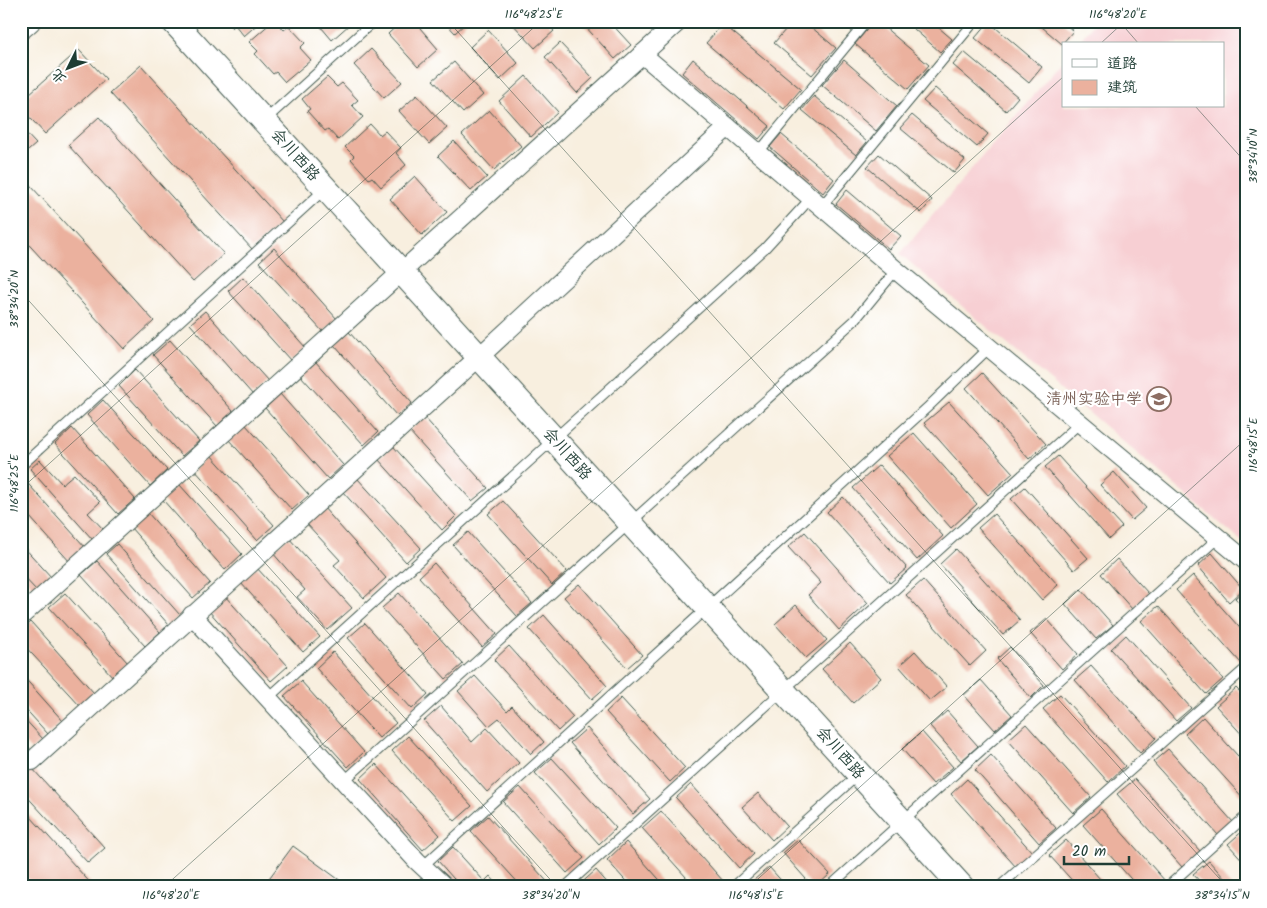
<svg xmlns="http://www.w3.org/2000/svg" width="1267" height="908" font-family="Kalam,'LXGW WenKai TC',sans-serif">
<style>
.built{fill:#f7cfd3}
.building{fill:#ebb19e}
.lines{fill:none;stroke-linecap:round;stroke-linejoin:round}
.lane-casing{stroke:#40584e;stroke-width:11}
.street-casing{stroke:#40584e;stroke-width:20}
.secondary-casing{stroke:#40584e;stroke-width:26}
.lane{stroke:#fff;stroke-width:9}
.street{stroke:#fff;stroke-width:18}
.secondary{stroke:#fff;stroke-width:24}
.ticks{fill:none;stroke:#1f3d34;stroke-width:1;stroke-opacity:0.45}
.labels{text-anchor:middle;dominant-baseline:central;stroke-width:4.5;stroke-linejoin:round;paint-order:stroke}
.street-label{font-size:16px;fill:#1f3d34;stroke:#fff}
.education-label{font-size:16px;fill:#785e54;stroke:#fff;text-anchor:end}
.neatline{fill:none;stroke:#1f3d34;stroke-width:2}
.ticks-label{font-size:12px;text-anchor:middle;fill:#1f3d34}
</style>
<rect width="100%" height="100%" fill="#fff"/>
<filter id="ink" filterUnits="userSpaceOnUse"><feTurbulence type="fractalNoise" baseFrequency=".02" numOctaves="2"/><feDisplacementMap in="SourceGraphic" scale="10" xChannelSelector="R" yChannelSelector="G"/><feConvolveMatrix kernelMatrix="1 2 1 2 8 2 1 2 1" color-interpolation-filters="sRGB"/></filter>
<filter id="wash" filterUnits="userSpaceOnUse"><feTurbulence type="fractalNoise" baseFrequency=".0096" numOctaves="4" result="noise"/><feDisplacementMap in="SourceGraphic" scale="20" xChannelSelector="R" yChannelSelector="G"/><feGaussianBlur stdDeviation="1.12" result="paint"/><feColorMatrix in="noise" values="0 0 0 0 0 0 0 0 0 0 0 0 0 0 0 0 0 1.4 0 .05"/><feComposite in="paint" operator="in"/></filter>
<g filter="url(#wash)">
<rect width="100%" height="100%" fill="#f8efdf"/>
<!-- built -->
<polygon class="built" points="1095,21 1246,21 1246,545 900,254 1063,60 1063,106 1223,106 1223,44 1077,44"/>
<g id="blocks">
<!-- building -->
<g class="building">
<polygon points="226,21 261,21 244,36 235,25 232,28"/>
<polygon points="273,21 276,21 284,30 289,26 305,43 300,48 311,60 285,82 276,72 273,74 255,54 258,51 249,42"/>
<polygon points="316,21 347,21 350,24 332,40"/>
<polygon points="402,21 414,21 438,49 418,67 388,34"/>
<polygon points="444,21 468,21 455,33"/>
<polygon points="510,21 545,21 554,31 535,48"/>
<polygon points="585,21 609,21 631,45 615,59 583,24"/>
<polygon points="777,21 804,21 836,48 812,75 774,43 786,29"/>
<polygon points="874,21 877,21 929,65 908,89 855,44"/>
<polygon points="905,21 931,21 952,39 940,52"/>
<polygon points="1035,21 1062,21 1073,31 1062,44"/>
<polygon points="989,22 1042,67 1029,83 975,38"/>
<polygon points="723,24 801,89 784,109 706,43"/>
<polygon points="488,30 518,63 500,80 470,47"/>
<polygon points="560,43 593,78 577,93 545,57"/>
<polygon points="371,49 402,82 384,98 354,65"/>
<polygon points="79,50 106,79 45,134 21,108 21,101"/>
<polygon points="964,52 1018,97 1006,111 953,65"/>
<polygon points="693,59 770,126 759,139 682,73"/>
<polygon points="844,60 897,106 876,131 822,85"/>
<polygon points="454,62 483,95 463,113 433,80"/>
<polygon points="141,65 283,222 252,249 110,93"/>
<polygon points="526,76 558,112 531,137 499,101"/>
<polygon points="327,77 337,87 342,83 358,100 352,105 363,117 338,140 328,129 325,131 307,111 310,109 302,99"/>
<polygon points="935,88 988,134 977,147 923,101"/>
<polygon points="417,95 447,128 429,144 399,111"/>
<polygon points="814,96 867,142 856,155 802,110"/>
<polygon points="489,110 521,146 494,170 462,135"/>
<polygon points="912,115 965,160 954,173 900,128"/>
<polygon points="99,117 224,254 193,282 68,145"/>
<polygon points="370,124 380,135 385,131 401,148 396,153 406,165 381,187 372,177 369,179 351,159 354,156 345,147"/>
<polygon points="21,128 36,144 21,157"/>
<polygon points="781,134 834,179 823,193 770,147"/>
<polygon points="454,141 487,177 471,191 438,156"/>
<polygon points="879,154 932,200 921,213 867,167"/>
<polygon points="21,175 154,321 124,349 21,236"/>
<polygon points="415,176 447,212 422,235 390,199"/>
<polygon points="847,190 901,236 889,249 836,204"/>
<polygon points="274,248 337,319 323,332 259,262"/>
<polygon points="243,277 306,348 291,361 228,291"/>
<polygon points="205,311 268,381 253,395 190,324"/>
<polygon points="349,332 412,403 397,416 334,345"/>
<polygon points="170,340 233,411 217,426 153,355"/>
<polygon points="315,361 378,432 364,445 300,375"/>
<polygon points="135,370 199,441 182,456 119,386"/>
<polygon points="982,373 1046,444 1029,459 966,388"/>
<polygon points="280,394 343,465 328,479 265,408"/>
<polygon points="103,400 167,470 150,486 87,415"/>
<polygon points="949,402 1013,473 988,495 924,423"/>
<polygon points="424,417 488,488 472,501 409,431"/>
<polygon points="245,424 309,495 292,510 228,439"/>
<polygon points="72,428 135,499 118,514 55,444"/>
<polygon points="914,433 977,504 951,528 887,456"/>
<polygon points="393,446 456,516 442,530 378,459"/>
<polygon points="210,454 274,525 257,540 194,469"/>
<polygon points="1058,456 1122,527 1109,539 1045,467"/>
<polygon points="40,460 62,484 74,474 100,502 88,513 104,530 93,540 30,469"/>
<polygon points="879,465 943,536 917,560 853,488"/>
<polygon points="1114,472 1146,508 1132,520 1100,485"/>
<polygon points="21,476 86,548 70,562 21,507"/>
<polygon points="357,478 421,548 406,562 342,491"/>
<polygon points="179,484 242,554 225,570 162,499"/>
<polygon points="1025,487 1088,558 1074,570 1011,499"/>
<polygon points="843,497 907,568 890,583 827,512"/>
<polygon points="503,501 567,571 552,585 488,514"/>
<polygon points="323,507 386,578 364,598 334,565 340,560 306,523"/>
<polygon points="147,512 210,583 193,598 130,527"/>
<polygon points="994,514 1058,585 1042,600 978,528"/>
<polygon points="468,532 532,603 517,616 453,545"/>
<polygon points="805,532 868,603 839,630 808,595 821,583 788,547"/>
<polygon points="288,537 352,608 327,630 297,597 305,590 272,552"/>
<polygon points="21,544 52,578 37,591 21,574"/>
<polygon points="117,544 180,615 169,625 106,554"/>
<polygon points="956,549 1020,620 1003,635 940,564"/>
<polygon points="1212,553 1243,589 1229,602 1198,566"/>
<polygon points="1117,559 1149,594 1132,609 1101,574"/>
<polygon points="97,561 160,632 145,646 81,575"/>
<polygon points="434,563 497,634 482,647 419,577"/>
<polygon points="256,567 320,637 303,652 240,582"/>
<polygon points="1193,575 1246,635 1246,658 1241,663 1176,590"/>
<polygon points="923,580 986,651 970,666 906,595"/>
<polygon points="579,584 642,655 627,668 564,597"/>
<polygon points="1081,589 1113,625 1096,639 1065,604"/>
<polygon points="1246,589 1246,610 1235,598"/>
<polygon points="65,593 128,663 113,677 49,607"/>
<polygon points="399,593 463,664 446,679 382,608"/>
<polygon points="224,595 288,666 271,681 208,610"/>
<polygon points="796,605 827,640 806,658 775,624"/>
<polygon points="1158,606 1223,679 1206,694 1141,621"/>
<polygon points="544,615 607,686 592,699 529,629"/>
<polygon points="1047,619 1078,654 1062,669 1030,633"/>
<polygon points="31,622 94,693 80,706 21,642 21,631"/>
<polygon points="365,623 428,694 412,709 348,638"/>
<polygon points="1126,635 1191,708 1176,721 1111,649"/>
<polygon points="850,643 881,678 853,703 822,669"/>
<polygon points="509,646 573,717 558,731 494,660"/>
<polygon points="1010,647 1044,685 1031,698 997,659"/>
<polygon points="915,651 947,687 930,701 899,666"/>
<polygon points="333,652 396,723 379,738 316,668"/>
<polygon points="1091,666 1156,738 1140,753 1075,680"/>
<polygon points="21,674 63,721 48,734 21,704"/>
<polygon points="475,676 507,711 512,706 544,742 531,754 499,718 489,726 458,691"/>
<polygon points="981,680 1012,715 995,730 964,695"/>
<polygon points="301,681 364,752 348,767 284,696"/>
<polygon points="1236,688 1246,698 1246,739 1216,706"/>
<polygon points="1060,694 1125,766 1108,782 1043,709"/>
<polygon points="621,698 685,768 670,782 606,712"/>
<polygon points="441,706 472,742 487,728 519,763 487,792 424,721"/>
<polygon points="947,711 978,746 961,761 930,726"/>
<polygon points="21,715 43,739 31,750 21,739"/>
<polygon points="1203,717 1246,765 1246,801 1185,734"/>
<polygon points="1026,724 1091,797 1073,813 1008,740"/>
<polygon points="587,728 650,799 633,814 570,743"/>
<polygon points="922,732 953,767 933,784 902,749"/>
<polygon points="408,736 472,806 455,821 392,751"/>
<polygon points="1168,749 1233,822 1218,835 1153,762"/>
<polygon points="991,755 1056,828 1039,843 975,770"/>
<polygon points="21,756 105,848 88,863 21,790"/>
<polygon points="552,758 616,828 599,844 535,773"/>
<polygon points="376,764 440,835 423,850 360,779"/>
<polygon points="967,779 1032,852 1016,867 951,794"/>
<polygon points="1135,779 1200,851 1182,867 1117,794"/>
<polygon points="691,784 754,854 739,868 676,798"/>
<polygon points="520,787 584,858 567,873 503,802"/>
<polygon points="758,793 787,826 772,840 742,807"/>
<polygon points="21,806 94,887 35,887 21,871"/>
<polygon points="1101,809 1166,882 1160,887 1138,887 1083,825"/>
<polygon points="661,811 724,882 718,887 695,887 642,828"/>
<polygon points="488,816 552,887 522,887 471,831"/>
<polygon points="1246,828 1246,864 1228,844"/>
<polygon points="798,840 830,874 816,887 813,887 783,853"/>
<polygon points="1066,840 1107,887 1078,887 1049,855"/>
<polygon points="626,842 666,887 631,887 607,860"/>
<polygon points="293,846 349,887 275,887 267,881"/>
<polygon points="453,847 484,881 477,887 461,887 438,861"/>
<polygon points="1209,861 1232,887 1205,887 1193,874"/>
<polygon points="769,867 787,887 760,887 754,880"/>
<polygon points="596,870 611,887 577,887"/>
<polygon points="490,876 500,887 479,887"/>
</g>
</g>
</g>
<g filter="url(#ink)">
<use href="#blocks" fill-opacity="0" stroke="#40584e" stroke-width="1"/>
<g class="lines">
<defs>
<g id="lane">
<polyline points="264,121 374,21"/>
<polyline points="758,153 867,21"/>
<polyline points="821,207 975,21"/>
<polyline points="21,466 325,189"/>
<polyline points="268,698 765,248 811,198"/>
<polyline points="344,781 855,320 896,270"/>
<polyline points="423,866 929,406 989,348"/>
<polyline points="565,887 1080,423"/>
<polyline points="733,887 858,775"/>
<polyline points="829,887 1218,538"/>
<polyline points="999,887 1246,668"/>
<polyline points="1167,887 1246,816"/>
</g>
<g id="street">
<polyline points="642,54 896,270 1246,561"/>
<polyline points="192,615 417,861 445,887"/>
<polyline points="21,616 679,21"/>
<polyline points="32,761 479,357 728,127"/>
</g>
<g id="secondary">
<polyline points="173,21 962,887"/>
<polyline points="21,27 28,21"/>
</g>
</defs>
<!-- lane casing -->
<use href="#lane" class="lane-casing"/>
<!-- street casing -->
<use href="#street" class="street-casing"/>
<!-- secondary casing -->
<use href="#secondary" class="secondary-casing"/>
<!-- lane -->
<use href="#lane" class="lane"/>
<!-- street -->
<use href="#street" class="street"/>
<!-- secondary -->
<use href="#secondary" class="secondary"/>
</g>
</g>
<!-- ticks -->
<path class="ticks" d="M448 21 1227 887M1119 21 1139 44M1100 44 1125 21M1195 106 1246 163M21 292 557 887M21 489 541 21M164 887 1063 77M749 887 1246 439"/>
<!-- icons -->
<defs>
<symbol id="school-ring" viewBox="-11 -11 22 22"><circle r="9.5" fill="#fff" stroke="#8d6e63" stroke-width="1.5"/><path d="M0-5L7-2L0 1L-7-2ZM-4 1L0 2.5L4 1V4Q0 6-4 4Z" fill="#8d6e63"/></symbol>
</defs>
<g fill-rule="evenodd">
<use href="#school-ring" x="1145" y="385" width="28" height="28"/>
</g>
<g class="labels">
<!-- street labels -->
<g class="street-label">
<text transform="translate(295 155) rotate(48)">会川西路</text>
<text transform="translate(567 454) rotate(48)">会川西路</text>
<text transform="translate(840 753) rotate(48)">会川西路</text>
</g>
<!-- education labels -->
<g class="education-label">
<text x="1142" y="399">清州实验中学</text>
</g>
</g>
<!-- margin -->
<rect width="1267" height="908" fill="none" stroke="#fff" stroke-width="55"/>
<!-- legend -->
<rect x="1062" y="42" width="162" height="65" fill="#ffffff" stroke="#a5b1ae"/>
<rect x="1072" y="59" width="25" height="8" fill="#ffffff" stroke="#a5b1ae"/>
<text x="1107" y="68" font-size="15" fill="#1f3d34">道路</text>
<rect x="1072" y="80" width="25" height="15" fill="#ebb19e" stroke="#a5b1ae"/>
<text x="1107" y="92" font-size="15" fill="#1f3d34">建筑</text>
<!-- north arrow -->
<g transform="translate(68 68) rotate(228)" stroke="#ffffff" stroke-width="4" paint-order="stroke">
<path d="M0-4L9 19L0 12L-9 19Z" fill="#1f3d34"/>
<text y="-8" font-size="14" font-weight="bold" text-anchor="middle" fill="#1f3d34">北</text>
</g>
<!-- scale -->
<path d="M1064 856v8h65v-8" fill="none" stroke="#1f3d34" stroke-width="2.5"/>
<text x="1072" y="856" font-size="15" fill="#1f3d34" stroke="#ffffff" stroke-width="4" paint-order="stroke">20 m</text>
<rect x="28" y="28" width="1212" height="852" class="neatline"/>
<g class="ticks-label">
<text x="534" y="18">116°48'25"E</text>
<text x="1118" y="18">116°48'20"E</text>
<text transform="translate(1253 156) rotate(-90)" y="4">38°34'10"N</text>
<text transform="translate(14 299) rotate(-90)" y="4">38°34'20"N</text>
<text transform="translate(1253 445) rotate(-90)" y="4">116°48'15"E</text>
<text transform="translate(14 483) rotate(-90)" y="4">116°48'25"E</text>
<text x="171" y="899">116°48'20"E</text>
<text x="551" y="899">38°34'20"N</text>
<text x="756" y="899">116°48'15"E</text>
<text x="1222" y="899">38°34'15"N</text>
</g>
</svg>
